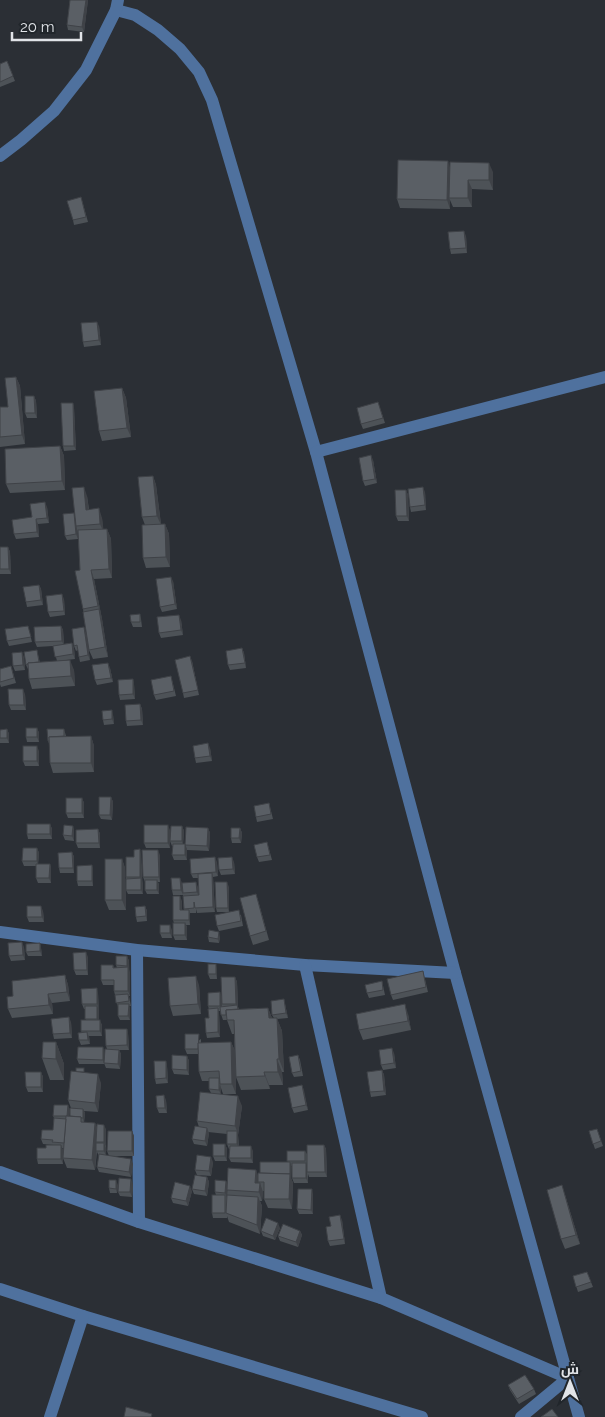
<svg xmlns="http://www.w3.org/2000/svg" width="605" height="1417" font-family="Raleway,Cairo,sans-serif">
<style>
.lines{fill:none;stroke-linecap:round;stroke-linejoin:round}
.minor{stroke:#4f719e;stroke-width:12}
.wall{fill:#4d5257}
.shaded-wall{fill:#3f4247}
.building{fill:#5a5f65;stroke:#3f4247}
</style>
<rect width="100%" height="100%" fill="#2b2f35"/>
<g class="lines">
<!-- minor -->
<g class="minor">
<polyline points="116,10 135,15 158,30 180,49 199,72 212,100 316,452 455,973 579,1417"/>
<polyline points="0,156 21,140 54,111 86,70 116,10 118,0"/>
<polyline points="316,452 605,377"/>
<polyline points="0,932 137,950 305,965 455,973"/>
<polyline points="137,950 139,1222"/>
<polyline points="305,965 381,1298"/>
<polyline points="0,1172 139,1222 381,1298 568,1378 521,1417"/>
<polyline points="0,1289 83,1316 422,1417"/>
<polyline points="50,1417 83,1316"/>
</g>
</g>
<!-- wall -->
<g class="wall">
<polygon points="70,0 88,0 84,32 68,30 67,25"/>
<polygon points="7,61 15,81 0,87 0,64"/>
<polygon points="450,167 493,172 493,190 472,189 472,207 453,207 450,200 450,209 400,208 397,199"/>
<polygon points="81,197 88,222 74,225 73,220"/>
<polygon points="466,236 467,253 451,254 450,249"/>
<polygon points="99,326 101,345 84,347 83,342"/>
<polygon points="16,377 20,386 25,444 0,447 0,407 8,407"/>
<polygon points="122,388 126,398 131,437 102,441 99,431"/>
<polygon points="34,396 36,401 37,418 27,418 25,413"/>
<polygon points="378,402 385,423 363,429 361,424"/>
<polygon points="73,403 74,408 76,450 64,451 63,446"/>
<polygon points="60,446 64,456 65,490 10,493 6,484"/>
<polygon points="373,460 377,483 365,486 363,481"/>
<polygon points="153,476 156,485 161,524 165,524 169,534 170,567 146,568 143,558 145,525 142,517"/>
<polygon points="406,490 408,495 409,521 398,521 396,516"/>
<polygon points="425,492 426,510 411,512 410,507"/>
<polygon points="87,496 89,509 102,518 103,529 107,529 111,539 112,578 94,579 102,619 108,657 93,659 89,650 83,609 80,570 78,534 77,529 78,539 67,540 65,536 75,516"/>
<polygon points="47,507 49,523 38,524 39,537 16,539 14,534 32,517"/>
<polygon points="0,547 8,547 10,552 11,574 0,574"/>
<polygon points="173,581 177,609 162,612 160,607"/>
<polygon points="39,585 41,589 43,605 27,607 26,602"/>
<polygon points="64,599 65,615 50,617 48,612"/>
<polygon points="140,614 141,619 142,627 133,627 131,622"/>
<polygon points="181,620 183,635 161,638 159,633"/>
<polygon points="28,626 32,642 9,646 7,641"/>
<polygon points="61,626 63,630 64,644 72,643 74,648 75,659 58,661 74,670 75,686 32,689 29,679 28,669 26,665 38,655 40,663 57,661 53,646 37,647 35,642"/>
<polygon points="86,632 90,660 80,662 79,657 78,650 76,651 74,646"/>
<polygon points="242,648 244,653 246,668 230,670 228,665"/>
<polygon points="24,657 25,670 15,671 13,666"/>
<polygon points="192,661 199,695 184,698 183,693"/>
<polygon points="11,666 16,683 1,687 0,684 0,669"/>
<polygon points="110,668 113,682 97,685 95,680"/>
<polygon points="171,676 176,696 156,700 154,695"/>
<polygon points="133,679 134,684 135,699 120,700 119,695"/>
<polygon points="25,694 26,710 11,710 9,705"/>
<polygon points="140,704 142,709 143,725 127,726 126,721"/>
<polygon points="113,715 114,724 104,725 103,720"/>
<polygon points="37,728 39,733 39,742 27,742 26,737"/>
<polygon points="7,729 9,734 9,743 0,743 0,730"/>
<polygon points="64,729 66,736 91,736 94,746 94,772 53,773 50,763 50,746 48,741"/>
<polygon points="210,748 212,761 196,763 195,758"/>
<polygon points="39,751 39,766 25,766 23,761"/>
<polygon points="111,797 113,802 112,820 101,819 99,815"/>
<polygon points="82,798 84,803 84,818 68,818 66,813"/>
<polygon points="269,803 273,819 257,822 256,817"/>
<polygon points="50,824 52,829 52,839 28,839 27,834"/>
<polygon points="73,826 74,831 74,841 65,840 63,835"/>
<polygon points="182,826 184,831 183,844 185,844 187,849 187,860 174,860 172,855 173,846 172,846 170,841"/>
<polygon points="208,828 210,833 209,851 187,850 185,845"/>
<polygon points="240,828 242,833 241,843 232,843 231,838"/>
<polygon points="98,829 100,834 100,848 78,848 76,843"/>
<polygon points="170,830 170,848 146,848 144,843"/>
<polygon points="267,842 272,860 259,862 257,857"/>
<polygon points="37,848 39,853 38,864 50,864 51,868 51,883 38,883 36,878 36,866 24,866 22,861"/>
<polygon points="72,852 74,857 74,873 60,873 59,868"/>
<polygon points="141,854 143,894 128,894 126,890 126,877 134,857"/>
<polygon points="160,855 160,882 158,882 159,885 159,894 147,894 145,890 145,882 143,877"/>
<polygon points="122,859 125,868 126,910 109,910 105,900"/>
<polygon points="217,862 218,876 213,877 215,912 197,913 196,909 196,913 190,913 190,925 186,925 187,927 187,940 175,940 173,935 174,923 173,920 182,901 182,910 184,910 183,896 182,890 183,895 173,895 172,890 182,883 198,887 199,895 198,878 193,878 191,874"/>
<polygon points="234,862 235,874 221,875 219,870"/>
<polygon points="92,865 93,870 93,886 78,886 77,881"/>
<polygon points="229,887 229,912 241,915 243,926 219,931 217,926 227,912 217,912 216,908"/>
<polygon points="256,894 259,904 269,940 253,945 250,936"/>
<polygon points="145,906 147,911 147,921 137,922 136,917"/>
<polygon points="43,911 44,922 29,922 27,917"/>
<polygon points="172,930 172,938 162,938 160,933"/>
<polygon points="208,937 220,937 219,943 209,942"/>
<polygon points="40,943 41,948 42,956 28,956 26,952"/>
<polygon points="24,947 25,960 11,961 9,956"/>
<polygon points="127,956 129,961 130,996 129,996 131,1006 129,1006 130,1009 130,1020 120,1020 118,1016 118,1007 114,991 114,985 103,985 101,980 113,965 114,968 117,968 116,965"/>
<polygon points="88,957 88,975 76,975 74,970"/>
<polygon points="217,969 217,979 210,979 208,974"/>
<polygon points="423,971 428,992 393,1000 391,995"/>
<polygon points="65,975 68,985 70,1001 52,1003 53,1014 12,1018 8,1009 13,996"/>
<polygon points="235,977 237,982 238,1007 239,1009 268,1008 272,1018 274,1018 272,1015 285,1004 288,1018 277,1019 282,1031 284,1072 282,1072 283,1085 269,1085 270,1089 241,1090 236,1077 234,1034 232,1034 227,1020 223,1020 220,1011 218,1011 219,1013 220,1037 207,1038 206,1033 209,1018 209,1009 208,1006 222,996"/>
<polygon points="382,981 385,995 369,998 367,993"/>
<polygon points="199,985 201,1014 173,1016 170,1006"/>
<polygon points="98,993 99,1020 102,1025 102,1036 89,1036 90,1044 81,1045 79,1040 82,1033 81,1031 86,1020 85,1009 84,1009 82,1004"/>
<polygon points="408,1014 411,1030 363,1040 359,1030"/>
<polygon points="71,1022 72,1038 54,1039 53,1034"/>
<polygon points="127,1029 128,1033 129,1050 119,1050 121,1054 120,1069 106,1068 104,1063 107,1049 106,1046"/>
<polygon points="201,1039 201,1043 231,1042 235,1051 236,1094 223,1094 221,1088 221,1094 242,1106 238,1135 239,1146 253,1151 253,1163 231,1162 229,1158 230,1149 229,1149 227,1144 227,1134 208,1132 209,1133 207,1146 194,1144 192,1139 199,1127 197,1121 211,1093 209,1089 209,1081 202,1081 199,1072 198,1054 187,1054 185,1049"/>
<polygon points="56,1042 64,1064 64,1080 50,1080 42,1058"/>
<polygon points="103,1047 104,1052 104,1064 79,1064 77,1059"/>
<polygon points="394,1053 396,1068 383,1070 381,1065"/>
<polygon points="298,1055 300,1060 303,1076 294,1077 292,1073"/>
<polygon points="187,1056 189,1061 189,1075 174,1074 172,1069"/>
<polygon points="166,1061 167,1066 168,1083 156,1084 155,1079"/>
<polygon points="382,1070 384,1075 386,1095 371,1097 370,1092"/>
<polygon points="41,1072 43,1077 43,1092 28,1092 26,1087"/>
<polygon points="86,1073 101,1083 98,1112 84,1111 85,1113 84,1122 95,1123 97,1128 106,1129 106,1155 109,1156 107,1151 132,1131 134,1136 134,1156 113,1156 133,1164 131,1177 99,1172 97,1167 99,1156 97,1152 95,1170 67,1168 63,1158 64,1148 62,1148 63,1150 63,1164 38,1164 37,1159 46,1148 53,1145 43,1144 41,1139 53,1130 54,1118 53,1116 70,1110 69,1116 70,1116 71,1108 68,1100"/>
<polygon points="302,1085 308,1110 294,1113 292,1108"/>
<polygon points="166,1100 167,1113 159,1113 157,1108"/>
<polygon points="597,1129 603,1146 595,1149 589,1131"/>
<polygon points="225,1144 227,1149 227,1161 215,1161 213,1156"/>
<polygon points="324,1145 326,1149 327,1177 309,1177 308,1174 308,1183 294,1183 292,1178 292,1166 291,1166 291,1178 293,1183 292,1209 268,1208 264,1199 264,1191 263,1191 262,1201 260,1201 262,1206 260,1234 229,1222 227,1216 227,1218 213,1218 212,1213 216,1195 215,1192 226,1181 227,1184 256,1170 258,1177 260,1173 288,1162 287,1161 305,1151 307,1154"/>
<polygon points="213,1162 211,1176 197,1175 195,1170"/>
<polygon points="207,1177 209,1182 207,1196 194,1194 192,1189"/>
<polygon points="133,1184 132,1197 120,1196 118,1192"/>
<polygon points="118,1185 117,1193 110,1193 109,1188"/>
<polygon points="192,1191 188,1206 173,1203 171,1198"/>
<polygon points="313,1194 313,1214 299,1214 297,1209"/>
<polygon points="565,1195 580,1244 565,1249 561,1239"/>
<polygon points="342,1220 345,1244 330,1246 328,1241 331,1226"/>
<polygon points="280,1228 275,1240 263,1236 261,1231"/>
<polygon points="300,1231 302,1235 298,1247 280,1241 278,1236"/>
<polygon points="587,1272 593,1287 578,1292 573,1276"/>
<polygon points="508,1385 534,1389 536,1394 519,1404 510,1390"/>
</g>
<!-- shaded-wall -->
<g class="shaded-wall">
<polygon points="86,0 88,0 84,32 82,27"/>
<polygon points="448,161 451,171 449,198 450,200 450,209 447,200"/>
<polygon points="489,163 493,172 493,190 489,180"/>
<polygon points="468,180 472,189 472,207 468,198"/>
<polygon points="464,231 466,236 467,253 466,248"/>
<polygon points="97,322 99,326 101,345 99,340"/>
<polygon points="16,377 20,386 25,444 22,435"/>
<polygon points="122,388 126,398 131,437 127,428"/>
<polygon points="34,396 36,401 37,418 35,413"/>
<polygon points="73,403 74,408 76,450 74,446"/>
<polygon points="60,446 64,456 65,490 62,481"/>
<polygon points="371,455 373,460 377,483 375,479"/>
<polygon points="153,476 156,485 161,525 157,516"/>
<polygon points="84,487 87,496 90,519 86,510"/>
<polygon points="423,487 425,492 426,510 425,505"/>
<polygon points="406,490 408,495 409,521 407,516"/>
<polygon points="45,502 47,507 49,523 47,518"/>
<polygon points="99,508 102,518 104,533 100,524"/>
<polygon points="74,513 77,529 78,539 76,534"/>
<polygon points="36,519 38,524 39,537 37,532"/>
<polygon points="165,524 169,534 170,567 166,557"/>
<polygon points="107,529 111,539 112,578 109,569"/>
<polygon points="8,547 10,552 11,574 9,569"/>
<polygon points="91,570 94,579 102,619 108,657 105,647 99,609"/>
<polygon points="171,577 173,581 177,609 175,604"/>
<polygon points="39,585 41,589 43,605 41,600"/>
<polygon points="62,594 64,599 65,615 64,611"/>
<polygon points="179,615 181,620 183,635 181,630"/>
<polygon points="61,626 63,630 64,646 62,641"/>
<polygon points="84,627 86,632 90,660 88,655"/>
<polygon points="72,643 74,648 75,659 73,654"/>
<polygon points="242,648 244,653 246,668"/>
<polygon points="22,652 24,657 25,670 23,665"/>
<polygon points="190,656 192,661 199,695 198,690"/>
<polygon points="70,660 74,670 75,686 71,676"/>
<polygon points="108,663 110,668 113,682 111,678"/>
<polygon points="133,679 134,684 135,699 133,694"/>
<polygon points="23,689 25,694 26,710 24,705"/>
<polygon points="140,704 142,709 143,725 141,720"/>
<polygon points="112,710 113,715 114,724 112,719"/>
<polygon points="37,728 39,733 39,742 37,737"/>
<polygon points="7,729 9,734 9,743 7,738"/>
<polygon points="91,736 94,746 94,772 91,763"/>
<polygon points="208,743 210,748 212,761 210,756"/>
<polygon points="37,746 39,751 39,766 37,761"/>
<polygon points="111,797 113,802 112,820 110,815"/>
<polygon points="82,798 84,803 84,818 82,813"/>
<polygon points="50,824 52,829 52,839 50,834"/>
<polygon points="168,825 170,830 170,848 168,843"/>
<polygon points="73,826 74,831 74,841 72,836"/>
<polygon points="182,826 184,831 183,846 182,841"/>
<polygon points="208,828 210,833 209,851 207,846"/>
<polygon points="240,828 242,833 241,843 239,838"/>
<polygon points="98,829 100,834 100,848 99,843"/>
<polygon points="185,844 187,849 187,860 185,855"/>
<polygon points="37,848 39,853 38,866 37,861"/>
<polygon points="140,849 141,854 142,881 140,877"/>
<polygon points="158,850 160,855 160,882 159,877"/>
<polygon points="72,852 74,857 74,873 73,868"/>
<polygon points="215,857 217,862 218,876 216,872"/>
<polygon points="232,857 234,862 235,874 233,869"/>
<polygon points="122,859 125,868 126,910 122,900"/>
<polygon points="50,864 51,868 51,883 49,878"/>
<polygon points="92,865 93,870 93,886 92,881"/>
<polygon points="212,873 213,878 215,912 213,907"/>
<polygon points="141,878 143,883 143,894 141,890"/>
<polygon points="180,878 182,883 183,895 181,890"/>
<polygon points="157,880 159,885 159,894 157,890"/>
<polygon points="196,882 198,887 199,897 197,892"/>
<polygon points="227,882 229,887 229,912 228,908"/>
<polygon points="180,896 182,901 182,915 180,910"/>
<polygon points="41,906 43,911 44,922 42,917"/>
<polygon points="145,906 147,911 147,921 146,916"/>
<polygon points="189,910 190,915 190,925 189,920"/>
<polygon points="185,923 187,927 187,940 185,935"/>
<polygon points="170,925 172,930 172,938 170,933"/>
<polygon points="219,932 220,937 219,943 218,939"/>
<polygon points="22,942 24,947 25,960 23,955"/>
<polygon points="40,943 41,948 42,956 40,951"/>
<polygon points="86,952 88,957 88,975 87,970"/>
<polygon points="127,956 129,961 129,971 127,966"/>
<polygon points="216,964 217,969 217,979 216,974"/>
<polygon points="128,967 130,972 130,996 128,991"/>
<polygon points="65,975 68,985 70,1001 67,992"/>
<polygon points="196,976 199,985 201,1014 198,1004"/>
<polygon points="235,977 237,982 238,1007 239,1010 240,1019 236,1004"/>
<polygon points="97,988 98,993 99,1009 97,1004"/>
<polygon points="220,992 222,997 222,1011 220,1006"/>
<polygon points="48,994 52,1003 53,1014 49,1005"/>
<polygon points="284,999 285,1004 288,1018 286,1013"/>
<polygon points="129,1004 130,1009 130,1020 128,1016"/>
<polygon points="405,1004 408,1014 411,1030 408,1021"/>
<polygon points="97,1006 99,1010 99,1023 97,1019"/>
<polygon points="218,1008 219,1013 220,1037 218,1032"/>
<polygon points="268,1008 273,1021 269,1018"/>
<polygon points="69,1017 71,1022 72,1038 70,1033"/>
<polygon points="277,1018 282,1031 284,1072 279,1059"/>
<polygon points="100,1020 102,1025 102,1036 100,1031"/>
<polygon points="127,1029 128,1033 129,1050 127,1045"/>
<polygon points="87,1032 89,1037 90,1044 88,1040"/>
<polygon points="56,1042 64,1064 64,1080 56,1059"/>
<polygon points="231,1042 235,1051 236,1094 232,1084"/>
<polygon points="103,1047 104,1052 104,1064 103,1060"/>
<polygon points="392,1048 394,1053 396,1068 394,1063"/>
<polygon points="119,1050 121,1054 120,1069 118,1064"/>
<polygon points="187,1056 189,1061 189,1075 187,1070"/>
<polygon points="277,1059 282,1072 283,1085 278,1072"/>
<polygon points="166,1061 167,1066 168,1083 166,1078"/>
<polygon points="382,1070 384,1075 386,1095 384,1091"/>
<polygon points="41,1072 43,1077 43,1092 41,1087"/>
<polygon points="264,1072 269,1085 270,1089 265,1076"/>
<polygon points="98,1074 101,1083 98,1112 95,1103"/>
<polygon points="220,1084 221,1088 221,1095 219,1090"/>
<polygon points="302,1085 304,1090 308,1110 306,1105"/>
<polygon points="164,1095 166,1100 167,1113 165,1108"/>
<polygon points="238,1096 242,1106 238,1135 239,1149 237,1144 237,1131 235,1126"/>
<polygon points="68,1105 70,1110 69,1121 67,1116"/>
<polygon points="83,1109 85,1113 84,1123 83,1118"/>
<polygon points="95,1123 98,1132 96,1142 97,1144 95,1170 92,1160"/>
<polygon points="104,1125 106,1129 106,1147 104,1142"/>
<polygon points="207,1128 209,1133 207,1146 205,1141"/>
<polygon points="132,1131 134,1136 134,1156 132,1151"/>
<polygon points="104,1143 106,1148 106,1156 104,1151"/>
<polygon points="225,1144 227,1149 227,1161 225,1156"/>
<polygon points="61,1145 63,1150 63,1164 61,1159"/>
<polygon points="324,1145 326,1149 327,1177 325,1172"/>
<polygon points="251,1146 253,1151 253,1163 251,1158"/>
<polygon points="211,1157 213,1162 211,1176 209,1171"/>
<polygon points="131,1159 133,1164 131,1177 129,1172"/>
<polygon points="290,1162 292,1167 291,1178 293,1183 292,1209 289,1199"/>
<polygon points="306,1163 308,1168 307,1172 308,1183 306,1178"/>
<polygon points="256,1170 259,1180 258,1182 259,1185 255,1183"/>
<polygon points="207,1177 209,1182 207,1196 205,1191"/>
<polygon points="131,1179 133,1184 132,1197 130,1192"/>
<polygon points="116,1180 118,1185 117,1193 116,1189"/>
<polygon points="226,1181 228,1186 227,1198 225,1193"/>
<polygon points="260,1183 263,1192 262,1201 259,1192"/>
<polygon points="562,1185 565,1195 580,1244 576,1235"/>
<polygon points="190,1186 192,1191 188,1206 186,1201"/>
<polygon points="312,1189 313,1194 313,1214 311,1210"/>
<polygon points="258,1197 262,1206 260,1234 257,1225"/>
<polygon points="340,1215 342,1220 345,1244 344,1239"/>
<polygon points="278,1223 280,1228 275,1240 273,1236"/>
<polygon points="300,1231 302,1235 298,1247 296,1242"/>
</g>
<!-- building -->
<g class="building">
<polygon points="70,0 86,0 82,27 67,25"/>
<polygon points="7,61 13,76 0,82 0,64"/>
<polygon points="398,160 448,161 447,200 397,199"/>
<polygon points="450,162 489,163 489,180 468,180 468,198 449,198"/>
<polygon points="81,197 86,217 73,220 67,201"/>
<polygon points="464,231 466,248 450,249 448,232"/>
<polygon points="97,322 99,340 83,342 81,323"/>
<polygon points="16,377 22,435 0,437 0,407 8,407 5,378"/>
<polygon points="122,388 127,428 99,431 94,391"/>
<polygon points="25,396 34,396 35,413 25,413"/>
<polygon points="378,402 383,418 361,424 357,408"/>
<polygon points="61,403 73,403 74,446 63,446"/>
<polygon points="60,446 62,481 6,484 5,449"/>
<polygon points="371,455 375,479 363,481 359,458"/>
<polygon points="153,476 157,516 142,517 138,477"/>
<polygon points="84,487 86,510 99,508 100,524 76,526 72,488"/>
<polygon points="423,487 425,505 410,507 408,489"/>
<polygon points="395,490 406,490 407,516 396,516"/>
<polygon points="45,502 47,518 36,519 37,532 14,534 12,520 32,517 30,504"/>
<polygon points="74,513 76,534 65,536 63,514"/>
<polygon points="165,524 166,557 143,558 142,525"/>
<polygon points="107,529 109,569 91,570 98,606 83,609 75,571 80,570 78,530"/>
<polygon points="0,547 8,547 9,569 0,569"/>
<polygon points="171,577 175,604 160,607 156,579"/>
<polygon points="39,585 41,600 26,602 23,587"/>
<polygon points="62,594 64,611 48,612 46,596"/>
<polygon points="99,609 105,647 89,650 83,612"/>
<polygon points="140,614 140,622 131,622 130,615"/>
<polygon points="179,615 181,630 159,633 157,617"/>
<polygon points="28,626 31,637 7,641 5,629"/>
<polygon points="61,626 62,641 35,642 34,627"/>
<polygon points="84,627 88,655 79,657 77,645 74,646 72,629"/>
<polygon points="72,643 73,654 55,657 53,646"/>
<polygon points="242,648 245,663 228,665 226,651"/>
<polygon points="37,650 39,662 28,663 28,664 26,665 24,652"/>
<polygon points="22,652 23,665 13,666 12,653"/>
<polygon points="190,656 198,690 183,693 175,660"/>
<polygon points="70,660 71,676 29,679 28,663"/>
<polygon points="108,663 111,678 95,680 92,665"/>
<polygon points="11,666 14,678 0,682 0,669"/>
<polygon points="171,676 174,691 154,695 151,680"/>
<polygon points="133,679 133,694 119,695 118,680"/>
<polygon points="8,689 23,689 24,705 9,705"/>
<polygon points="140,704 141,720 126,721 125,705"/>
<polygon points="112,710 112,719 103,720 102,711"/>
<rect x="26" y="728" width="11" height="9"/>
<polygon points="7,729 7,738 0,738 0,730"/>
<polygon points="47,729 64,729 64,736 49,737 50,741 48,741"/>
<polygon points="91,736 91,763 50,763 49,737"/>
<polygon points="208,743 210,756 195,758 193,746"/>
<rect x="23" y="746" width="14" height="15"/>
<polygon points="99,797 111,797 110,815 99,815"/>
<rect x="66" y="798" width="16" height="15"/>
<polygon points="269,803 271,814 256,817 254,806"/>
<rect x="27" y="824" width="23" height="10"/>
<polygon points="64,825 73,826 72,836 63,835"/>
<rect x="144" y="825" width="24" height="18"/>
<polygon points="171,826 182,826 182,841 170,841"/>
<polygon points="186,827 208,828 207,846 185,845"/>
<polygon points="231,828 240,828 239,838 231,838"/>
<polygon points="98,829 99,843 76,843 76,830"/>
<polygon points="267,842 270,855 257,857 254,845"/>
<polygon points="173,844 185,844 185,855 172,855"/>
<polygon points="23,848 37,848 37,861 22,861"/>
<polygon points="140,849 140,877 126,877 126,857 134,857 134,850"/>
<polygon points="142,850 158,850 159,877 143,877"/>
<polygon points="72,852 73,868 59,868 58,853"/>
<polygon points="215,857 216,872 191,874 190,859"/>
<polygon points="232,857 233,869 219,870 218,858"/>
<rect x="105" y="859" width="17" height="41"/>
<polygon points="36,864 50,864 49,878 36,878"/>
<polygon points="92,865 92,881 77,881 77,866"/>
<polygon points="212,873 213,907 195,908 194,902 194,908 184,909 183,896 199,895 198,874"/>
<polygon points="141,878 141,890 126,890 126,879"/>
<polygon points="171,878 180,878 181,890 172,890"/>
<rect x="145" y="880" width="12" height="10"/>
<polygon points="196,882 197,892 183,893 182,883"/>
<polygon points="215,882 227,882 228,908 216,908"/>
<polygon points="256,894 266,931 250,936 240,898"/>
<polygon points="173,896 180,896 180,910 189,910 189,920 173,920"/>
<polygon points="27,906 41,906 42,917 27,917"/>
<polygon points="145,906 146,916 136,917 135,907"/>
<polygon points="239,910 241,921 217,926 215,915"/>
<rect x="173" y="923" width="12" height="12"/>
<rect x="160" y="925" width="10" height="8"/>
<polygon points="209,930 219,932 218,939 208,937"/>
<polygon points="22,942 23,955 9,956 8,943"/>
<polygon points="40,943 40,951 26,952 26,944"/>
<polygon points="86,952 87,970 74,970 73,953"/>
<polygon points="116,956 127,956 127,966 116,965"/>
<rect x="208" y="964" width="8" height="10"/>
<polygon points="101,965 113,965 113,968 128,967 128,991 114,991 114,980 101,980"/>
<polygon points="423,971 426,987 391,995 387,979"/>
<polygon points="65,975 67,992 48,994 49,1005 8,1009 7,997 13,996 12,981"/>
<polygon points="196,976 198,1004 170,1006 168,978"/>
<polygon points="221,977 235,977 236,1004 222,1004"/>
<polygon points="382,981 383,990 367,993 365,985"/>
<polygon points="97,988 97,1004 82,1004 81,989"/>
<polygon points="220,992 220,1006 208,1006 208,993"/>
<polygon points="128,994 129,1001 116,1003 115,995"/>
<polygon points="284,999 286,1013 272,1015 271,1001"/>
<polygon points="118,1004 129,1004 128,1016 118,1016"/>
<polygon points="405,1004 408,1021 359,1030 356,1014"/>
<polygon points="237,1005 238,1009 226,1010 226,1015 221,1015 220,1007"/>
<rect x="85" y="1006" width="12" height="13"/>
<polygon points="218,1008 218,1032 206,1033 205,1018 209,1018 208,1009"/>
<polygon points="268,1008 269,1018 277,1018 279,1059 277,1059 278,1072 264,1072 265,1076 236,1077 234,1020 227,1020 226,1010"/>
<polygon points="69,1017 70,1033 53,1034 51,1019"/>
<rect x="81" y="1020" width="19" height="11"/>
<polygon points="105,1029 127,1029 127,1045 106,1046"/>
<polygon points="87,1032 88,1040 79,1040 78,1033"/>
<polygon points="185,1034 199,1034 198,1049 185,1049"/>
<polygon points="43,1042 56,1042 56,1059 42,1058"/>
<polygon points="231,1042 232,1084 220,1084 219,1071 199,1072 198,1043"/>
<polygon points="78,1047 103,1047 103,1060 77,1059"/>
<polygon points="392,1048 394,1063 381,1065 379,1050"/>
<polygon points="105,1049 119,1050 118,1064 104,1063"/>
<polygon points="172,1055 187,1056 187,1070 172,1069"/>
<polygon points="298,1055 301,1071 292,1073 289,1057"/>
<polygon points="154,1061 166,1061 166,1078 155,1079"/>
<rect x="76" y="1068" width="8" height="4"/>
<polygon points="382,1070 384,1091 370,1092 367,1072"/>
<polygon points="71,1071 98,1074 95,1103 68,1100"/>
<polygon points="25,1072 41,1072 41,1087 26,1087"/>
<polygon points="209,1078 219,1078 219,1090 209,1089"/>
<polygon points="302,1085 306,1105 292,1108 288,1088"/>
<polygon points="200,1092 238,1096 235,1126 197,1121"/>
<polygon points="164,1095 165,1108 157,1108 156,1096"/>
<polygon points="54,1105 68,1105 67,1116 53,1116"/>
<polygon points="70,1108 83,1109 83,1118 81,1118 81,1117 70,1116"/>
<polygon points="66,1116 81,1117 81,1122 95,1123 92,1160 63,1158"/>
<polygon points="54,1118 66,1119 64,1143 52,1142 53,1140 41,1139 42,1130 53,1130"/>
<polygon points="97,1124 104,1125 104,1142 96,1142"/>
<polygon points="195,1126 207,1128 205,1141 192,1139"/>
<polygon points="597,1129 601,1141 593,1144 589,1131"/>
<polygon points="108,1131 132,1131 132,1151 107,1151"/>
<rect x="227" y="1131" width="10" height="13"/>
<rect x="96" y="1143" width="8" height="8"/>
<rect x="213" y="1144" width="12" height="12"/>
<polygon points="46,1145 61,1145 61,1159 37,1159 37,1148 46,1148"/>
<polygon points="307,1145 324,1145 325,1172 307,1172"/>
<polygon points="230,1146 251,1146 251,1158 229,1158"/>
<rect x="287" y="1151" width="18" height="10"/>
<polygon points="99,1154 131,1159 129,1172 97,1167"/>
<polygon points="197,1155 211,1157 209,1171 195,1170"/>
<polygon points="260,1162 290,1162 290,1174 260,1173"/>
<rect x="292" y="1163" width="14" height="15"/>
<polygon points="228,1168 256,1170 255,1183 260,1183 259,1192 227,1190"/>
<polygon points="258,1173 290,1174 289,1199 264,1199 264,1182 258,1182"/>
<polygon points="195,1175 207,1177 205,1191 192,1189"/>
<polygon points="119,1178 131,1179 130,1192 118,1192"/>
<polygon points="109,1180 116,1180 116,1189 109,1188"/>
<polygon points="215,1180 226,1181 225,1193 215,1192"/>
<polygon points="175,1182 190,1186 186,1201 171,1198"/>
<polygon points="562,1185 576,1235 561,1239 547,1190"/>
<polygon points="298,1189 312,1189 311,1210 297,1209"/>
<rect x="212" y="1195" width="13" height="18"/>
<polygon points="227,1195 258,1197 257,1225 226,1213"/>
<polygon points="340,1215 344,1239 328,1241 326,1227 331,1226 329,1217"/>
<polygon points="266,1218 278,1223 273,1236 261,1231"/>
<polygon points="283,1224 300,1231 296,1242 278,1236"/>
<polygon points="587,1272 591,1282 576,1287 573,1276"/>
<polygon points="525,1375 534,1389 517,1399 508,1385"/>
<polygon points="126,1407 152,1414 151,1417 124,1417"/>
<polygon points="552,1409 558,1417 541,1417"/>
</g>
<!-- north arrow -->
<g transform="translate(570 1382)" stroke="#21262b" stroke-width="4" paint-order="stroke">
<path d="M0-4L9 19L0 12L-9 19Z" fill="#e1e4e8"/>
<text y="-8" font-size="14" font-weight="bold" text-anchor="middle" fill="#e1e4e8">ش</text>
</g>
<!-- scale -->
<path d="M12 32v8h69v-8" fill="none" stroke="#e1e4e8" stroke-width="2.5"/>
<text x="20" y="32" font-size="15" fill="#e1e4e8" stroke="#21262b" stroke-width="4" paint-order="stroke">20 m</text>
</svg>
